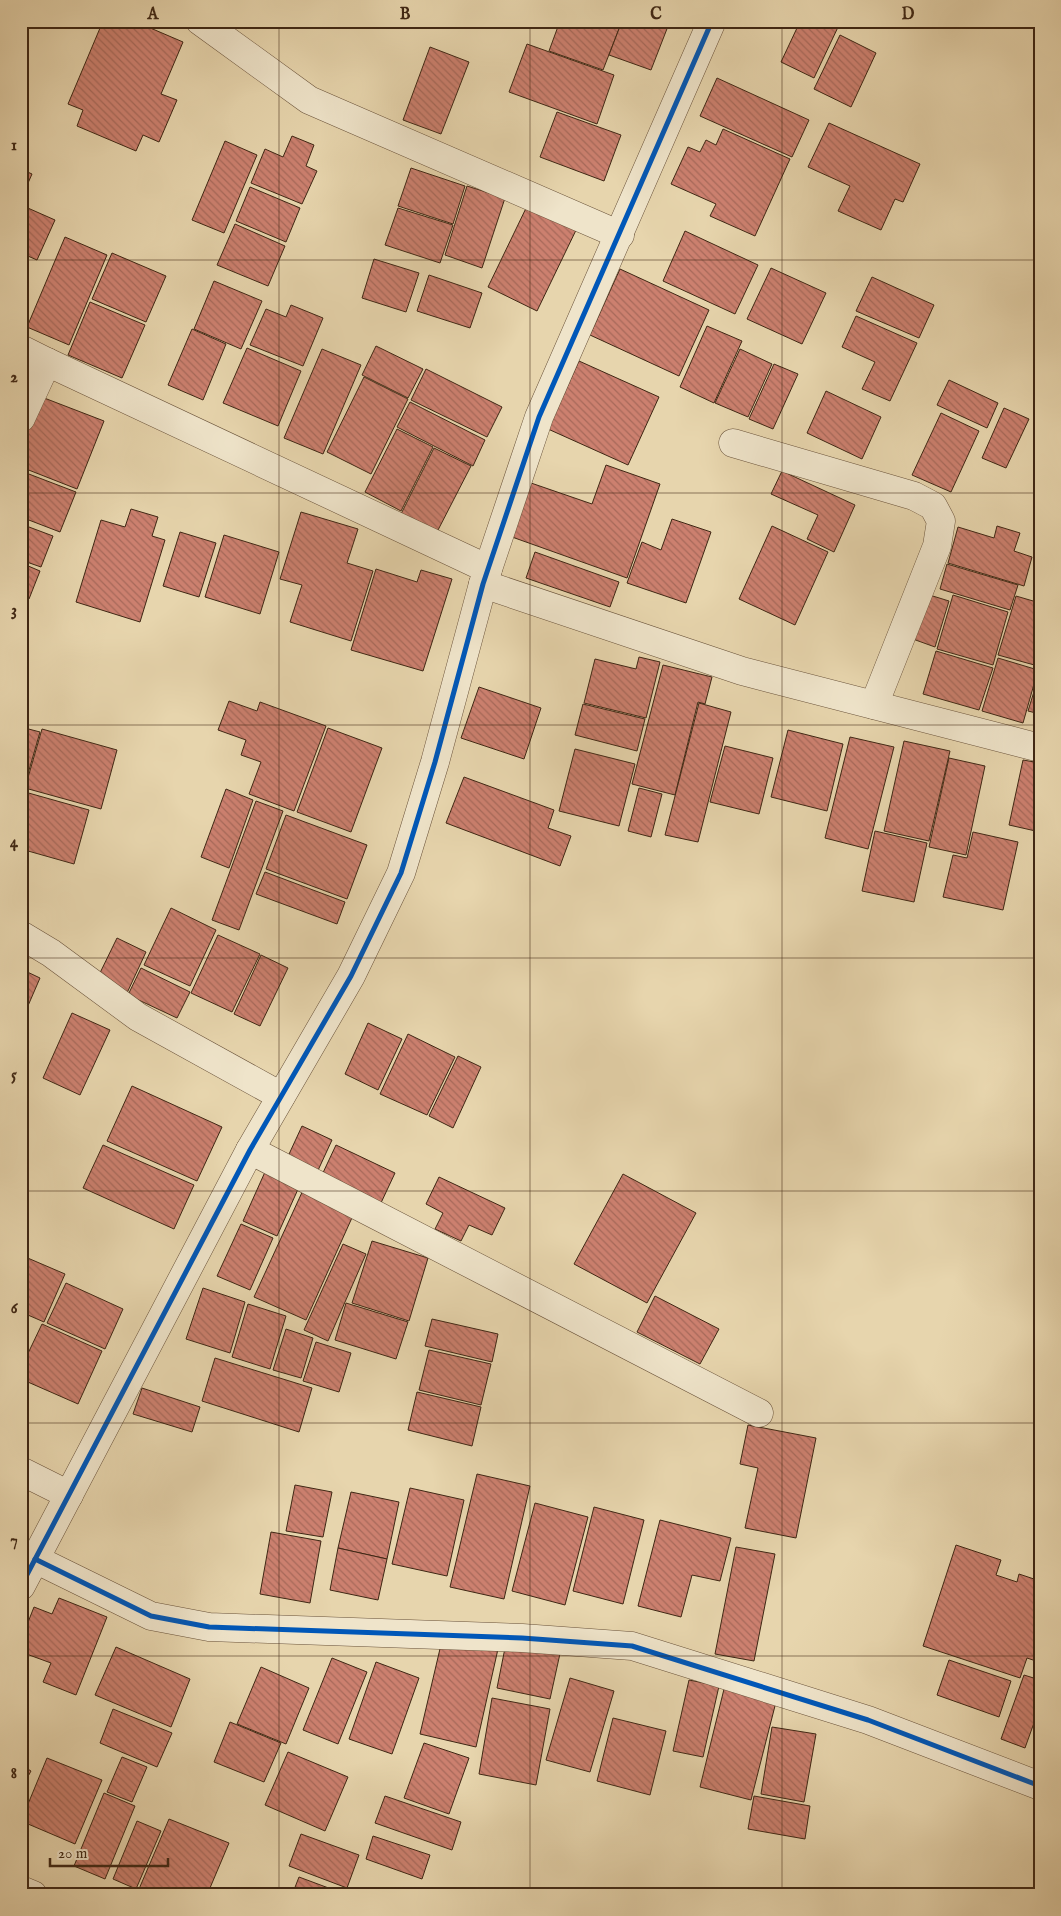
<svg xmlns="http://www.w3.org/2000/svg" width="1061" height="1916" font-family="'IM FELL English',serif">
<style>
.building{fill:url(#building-back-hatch);stroke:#3f2714}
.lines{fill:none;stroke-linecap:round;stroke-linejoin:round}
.minor-casing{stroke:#69523a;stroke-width:29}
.minor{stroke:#efe4ca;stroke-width:28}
.cycleway-casing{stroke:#efe4ca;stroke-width:8}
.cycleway{stroke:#0057b8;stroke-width:5}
.grid{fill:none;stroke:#3f2714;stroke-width:1;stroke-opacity:0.55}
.neatline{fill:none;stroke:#3f2714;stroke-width:2}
.grid-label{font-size:16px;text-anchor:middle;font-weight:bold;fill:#3f2714}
</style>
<defs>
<pattern id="building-back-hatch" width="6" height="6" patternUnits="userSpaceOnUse" patternTransform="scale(1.25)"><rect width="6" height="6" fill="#cc806f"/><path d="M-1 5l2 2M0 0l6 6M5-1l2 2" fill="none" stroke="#a7695a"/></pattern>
</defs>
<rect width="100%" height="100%" fill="#e7d5ad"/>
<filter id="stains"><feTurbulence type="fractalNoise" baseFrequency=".004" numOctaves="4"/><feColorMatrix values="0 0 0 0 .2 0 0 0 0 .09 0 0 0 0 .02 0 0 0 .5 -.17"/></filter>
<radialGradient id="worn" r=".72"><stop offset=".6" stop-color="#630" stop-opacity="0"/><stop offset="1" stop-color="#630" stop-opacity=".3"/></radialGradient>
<!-- building -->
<g class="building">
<polygon points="103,21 134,21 183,42 161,94 177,100 159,142 143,135 136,151 77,126 83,110 68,104"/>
<polygon points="284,21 305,21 303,28"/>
<polygon points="560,21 622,21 603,70 549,51"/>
<polygon points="622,21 670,21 651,70 609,55"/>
<polygon points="784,21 831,21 839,25 814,78 781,62 797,28"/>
<polygon points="840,35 876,53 851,107 814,89"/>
<polygon points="527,44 614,75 597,124 509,92"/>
<polygon points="430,47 469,62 441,134 403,120"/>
<polygon points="717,78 809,120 792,157 700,116"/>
<polygon points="557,112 621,135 604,181 540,157"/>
<polygon points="829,123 920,164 903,202 895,199 881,230 838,211 850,186 808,167"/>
<polygon points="723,129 790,159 755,236 710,216 716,204 671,184 688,147 700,152 706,140 716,145"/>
<polygon points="292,136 314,145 306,166 317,171 302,204 251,183 265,149 283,157"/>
<polygon points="225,141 257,155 224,233 192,220"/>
<polygon points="411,168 465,186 453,224 398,206"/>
<polygon points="21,169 32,174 21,199"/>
<polygon points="467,186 505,198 482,268 445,255"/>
<polygon points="250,187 300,208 286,242 236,221"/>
<polygon points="529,202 578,226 537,311 488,287"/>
<polygon points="21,205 55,220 37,260 21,253"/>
<polygon points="398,208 453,225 440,263 385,245"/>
<polygon points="235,224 285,246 268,286 217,265"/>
<polygon points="685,231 758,265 735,314 663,281"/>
<polygon points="65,237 107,255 69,345 27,327"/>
<polygon points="112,253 166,276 146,322 92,299"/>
<polygon points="374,259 419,273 406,312 362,298"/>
<polygon points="771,268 826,293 802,344 747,319"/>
<polygon points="620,269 709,310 679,376 590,335"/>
<polygon points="429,275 482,293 470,328 417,311"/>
<polygon points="872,277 934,305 919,338 856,311"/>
<polygon points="214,281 262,301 241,349 194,329"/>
<polygon points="90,302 145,325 122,378 68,355"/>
<polygon points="291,305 323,318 303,366 250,345 266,309 286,317"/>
<polygon points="856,316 917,343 890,401 862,389 875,362 842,347"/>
<polygon points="707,326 742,341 714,403 680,387"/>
<polygon points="192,329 226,344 203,400 168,385"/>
<polygon points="376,346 423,369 408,398 362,375"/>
<polygon points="247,348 301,371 278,426 223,403"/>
<polygon points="322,349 361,365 323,454 284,438"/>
<polygon points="740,349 772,364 748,417 715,403"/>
<polygon points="579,361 659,397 628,465 548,429"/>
<polygon points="774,364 798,374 773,429 749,419"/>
<polygon points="426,369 502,407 487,437 411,400"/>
<polygon points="364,377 408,399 371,474 327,452"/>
<polygon points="949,380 998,403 987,428 937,405"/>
<polygon points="826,391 881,417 862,459 807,433"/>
<polygon points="39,396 104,421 77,489 21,467 21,442"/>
<polygon points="410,402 485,440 473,466 397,427"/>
<polygon points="1004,408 1029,419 1006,468 982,458"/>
<polygon points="941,413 979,431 951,492 912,475"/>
<polygon points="397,429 433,447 401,511 365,492"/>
<polygon points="434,448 471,466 437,532 401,514"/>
<polygon points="606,465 660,484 627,578 512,537 531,483 592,504"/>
<polygon points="21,471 76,492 60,532 21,517"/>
<polygon points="782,471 855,505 834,552 807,539 818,515 771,494"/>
<polygon points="131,509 158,517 152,536 165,540 140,622 76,602 101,520 125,527"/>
<polygon points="301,512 358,529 347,563 373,571 351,641 290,622 302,585 280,579"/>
<polygon points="672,519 711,532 686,603 627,583 642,542 661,550"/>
<polygon points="21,524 53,536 41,567 21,560"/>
<polygon points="772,526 828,552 795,625 739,599"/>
<polygon points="997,526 1020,533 1014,551 1032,557 1024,586 948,563 958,527 994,538"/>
<polygon points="180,532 216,543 199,597 163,586"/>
<polygon points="224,535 279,552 260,614 205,597"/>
<polygon points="535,552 619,582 610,607 526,578"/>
<polygon points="21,563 40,571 29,599 21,596"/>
<polygon points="947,564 1018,585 1010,610 940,589"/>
<polygon points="376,569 417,582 421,570 452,579 423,671 351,650"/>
<polygon points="923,593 949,601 935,647 910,638"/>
<polygon points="953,595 1008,612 993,665 937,649"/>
<polygon points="1016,596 1040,603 1038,666 998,655"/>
<polygon points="936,651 993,668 979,710 923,694"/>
<polygon points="639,657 660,662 646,718 584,703 595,659 636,669"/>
<polygon points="998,658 1038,670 1023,723 982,711"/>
<polygon points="663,665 712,677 705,704 698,702 675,795 632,784"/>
<polygon points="1040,672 1040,714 1028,711"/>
<polygon points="479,687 541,708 524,759 461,738"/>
<polygon points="229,701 257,711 260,702 326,726 294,811 249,794 261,762 241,755 246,740 218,730"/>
<polygon points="699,703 731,712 698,842 665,835"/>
<polygon points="583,704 645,719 637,751 575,735"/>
<polygon points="21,727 40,732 21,798"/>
<polygon points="328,728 382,748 351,832 297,812"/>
<polygon points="42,729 117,750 101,809 25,788"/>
<polygon points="788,730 843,744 827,811 771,797"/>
<polygon points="850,737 894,747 868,849 825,838"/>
<polygon points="904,741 950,751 929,841 884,831"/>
<polygon points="725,746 773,758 759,814 710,802"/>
<polygon points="575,749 635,764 619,826 559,811"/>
<polygon points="949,758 985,766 966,855 929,847"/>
<polygon points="1023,760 1040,763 1040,832 1009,825"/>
<polygon points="464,777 554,810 548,828 571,836 560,866 446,823"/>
<polygon points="639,788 662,794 651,837 628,831"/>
<polygon points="226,789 253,800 229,868 201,857"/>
<polygon points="25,792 89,810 74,864 21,849 21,805"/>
<polygon points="256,801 283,811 239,930 212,920"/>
<polygon points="286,815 367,845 347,899 266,869"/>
<polygon points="875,831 927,843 914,902 862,891"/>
<polygon points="973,832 1018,842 1003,910 943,897 953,855 967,858"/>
<polygon points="265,872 345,902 337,924 256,894"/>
<polygon points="171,908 216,930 190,986 144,965"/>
<polygon points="218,935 260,954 232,1012 191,993"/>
<polygon points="117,938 146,952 127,993 97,979"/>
<polygon points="261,955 288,968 260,1026 234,1014"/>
<polygon points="141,968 190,992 177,1018 128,995"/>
<polygon points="21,969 40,978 21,1022"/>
<polygon points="72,1013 110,1030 80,1095 43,1078"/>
<polygon points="368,1023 402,1039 378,1090 345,1074"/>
<polygon points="408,1034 455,1057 427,1115 380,1094"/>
<polygon points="458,1056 481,1067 453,1128 429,1116"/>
<polygon points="132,1086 222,1127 197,1181 107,1141"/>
<polygon points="302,1126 332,1140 314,1179 284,1165"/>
<polygon points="103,1145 194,1185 174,1229 83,1188"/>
<polygon points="336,1145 395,1173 380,1205 321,1177"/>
<polygon points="265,1172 299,1187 277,1236 243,1221"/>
<polygon points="623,1174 696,1213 647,1303 574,1264"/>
<polygon points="439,1177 505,1208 492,1235 469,1225 461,1241 435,1229 443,1213 426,1204"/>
<polygon points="304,1188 355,1211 306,1320 254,1297"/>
<polygon points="241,1224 273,1238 250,1290 217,1276"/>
<polygon points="372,1241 428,1258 409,1321 352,1303"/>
<polygon points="343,1244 366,1254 328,1341 304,1330"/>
<polygon points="23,1256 65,1274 44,1322 21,1312 21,1260"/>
<polygon points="66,1283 123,1309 105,1349 47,1323"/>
<polygon points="203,1288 245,1302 230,1353 186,1339"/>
<polygon points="655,1296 719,1329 700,1364 637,1332"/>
<polygon points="346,1303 408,1322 396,1359 335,1340"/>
<polygon points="248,1304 286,1316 270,1369 232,1357"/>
<polygon points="432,1319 498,1334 492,1362 425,1346"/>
<polygon points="42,1324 102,1351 78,1404 21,1379 21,1368"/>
<polygon points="286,1329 313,1338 301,1378 273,1370"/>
<polygon points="316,1342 351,1353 339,1392 303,1381"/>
<polygon points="429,1350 491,1364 481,1405 419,1390"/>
<polygon points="215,1358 312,1388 299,1432 202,1401"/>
<polygon points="142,1388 200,1407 192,1432 133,1414"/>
<polygon points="417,1392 481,1407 472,1446 408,1430"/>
<polygon points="748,1425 816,1438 796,1538 745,1528 758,1468 740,1464"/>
<polygon points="477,1474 530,1486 504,1599 450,1587"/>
<polygon points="295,1485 332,1492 323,1537 286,1531"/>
<polygon points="410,1488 464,1500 447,1576 392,1564"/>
<polygon points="351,1492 399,1502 387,1559 338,1548"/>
<polygon points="535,1503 588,1517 565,1605 512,1591"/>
<polygon points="594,1507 644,1520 623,1604 573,1591"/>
<polygon points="660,1520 731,1538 720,1581 692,1575 681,1617 638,1606"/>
<polygon points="271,1532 321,1541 310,1603 260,1594"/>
<polygon points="956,1545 1001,1560 996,1575 1017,1582 1019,1574 1040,1581 1040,1649 1036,1661 1027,1658 1020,1678 923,1646"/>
<polygon points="736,1547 775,1554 754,1661 715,1654"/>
<polygon points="338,1548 387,1559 378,1600 330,1590"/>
<polygon points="59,1598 107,1617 76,1695 43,1682 51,1663 21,1652 21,1640 34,1607 52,1614"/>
<polygon points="443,1636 498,1649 476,1747 420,1734"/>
<polygon points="507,1638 561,1649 550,1699 497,1688"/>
<polygon points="116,1647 190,1679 171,1727 95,1695"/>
<polygon points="332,1658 367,1672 338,1744 303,1730"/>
<polygon points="949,1660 1011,1681 999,1717 937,1695"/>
<polygon points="376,1662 419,1678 392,1754 349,1739"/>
<polygon points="261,1667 309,1688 286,1744 237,1724"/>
<polygon points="1024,1675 1040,1680 1040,1706 1025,1748 1001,1739"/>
<polygon points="570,1678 614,1691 590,1772 546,1760"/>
<polygon points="689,1680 719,1686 703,1757 673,1751"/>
<polygon points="725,1685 777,1698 751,1800 700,1787"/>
<polygon points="492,1698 550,1709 536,1785 479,1774"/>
<polygon points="113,1709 172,1733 157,1767 100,1743"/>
<polygon points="613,1718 666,1731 650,1795 597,1781"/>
<polygon points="230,1722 281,1743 264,1782 214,1762"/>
<polygon points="772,1727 816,1734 804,1802 761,1794"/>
<polygon points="424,1743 469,1758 449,1814 404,1798"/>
<polygon points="288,1752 348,1777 325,1831 265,1805"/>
<polygon points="122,1757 147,1767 132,1802 107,1792"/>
<polygon points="47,1758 102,1780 75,1844 21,1821"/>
<polygon points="21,1765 31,1771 21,1789"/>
<polygon points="104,1793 135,1806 105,1879 74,1866"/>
<polygon points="385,1796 461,1822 452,1850 375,1823"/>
<polygon points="754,1796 810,1806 805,1839 748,1829"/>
<polygon points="169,1819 229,1843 207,1895 153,1895 139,1889"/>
<polygon points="137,1821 161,1831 136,1889 113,1879"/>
<polygon points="301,1834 359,1855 347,1888 289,1866"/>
<polygon points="373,1836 430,1855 422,1879 366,1859"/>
<polygon points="299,1877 342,1893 341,1895 292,1895"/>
</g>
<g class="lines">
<defs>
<g id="minor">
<polyline points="200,21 309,100 620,235"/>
<polyline points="21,349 47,362 488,569"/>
<polyline points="21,418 47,362"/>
<polyline points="733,443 914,496 933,506 941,521 937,546 874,705"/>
<polyline points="483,584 742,671 1040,748"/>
<polyline points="21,935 51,953 138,1017 281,1096"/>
<polyline points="250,1150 759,1413"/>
<polyline points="21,1471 69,1495"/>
<polyline points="35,1559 151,1616 209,1627 522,1638 632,1646 868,1720 1040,1786"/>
<polyline points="21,1586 250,1150 351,976 401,873 435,762 483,584 539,417 712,21"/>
<polyline points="21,1890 33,1895"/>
</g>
</defs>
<!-- minor casing -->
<use href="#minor" class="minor-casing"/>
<!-- minor -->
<use href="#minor" class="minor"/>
<defs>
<g id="cycleway">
<polyline points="35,1559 151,1616 209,1627 522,1638 632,1646 868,1720 1040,1786"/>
<polyline points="21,1586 250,1150 351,976 401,873 435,762 483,584 539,417 712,21"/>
</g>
</defs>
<!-- cycleway casing -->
<use href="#cycleway" class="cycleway-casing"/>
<!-- cycleway -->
<use href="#cycleway" class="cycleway"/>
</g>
<!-- grid -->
<path class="grid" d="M279 21V1895M530 21V1895M782 21V1895M21 260H1040M21 493H1040M21 725H1040M21 958H1040M21 1191H1040M21 1423H1040M21 1656H1040"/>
<!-- margin -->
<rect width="1061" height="1916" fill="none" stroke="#e7d5ad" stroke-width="55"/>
<!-- scale -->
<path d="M50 1858v8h118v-8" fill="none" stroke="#3f2714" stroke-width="2.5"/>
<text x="58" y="1858" font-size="15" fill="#3f2714" stroke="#efe4ca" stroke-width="4" paint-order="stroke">20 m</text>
<rect x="28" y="28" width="1006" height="1860" class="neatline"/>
<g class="grid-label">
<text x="153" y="19">A</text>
<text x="405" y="19">B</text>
<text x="656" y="19">C</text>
<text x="908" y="19">D</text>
<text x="14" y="150">1</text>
<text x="14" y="382">2</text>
<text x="14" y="615">3</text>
<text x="14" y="847">4</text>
<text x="14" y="1080">5</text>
<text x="14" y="1313">6</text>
<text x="14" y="1545">7</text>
<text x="14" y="1778">8</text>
</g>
<rect width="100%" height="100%" filter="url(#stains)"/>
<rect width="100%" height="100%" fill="url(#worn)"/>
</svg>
